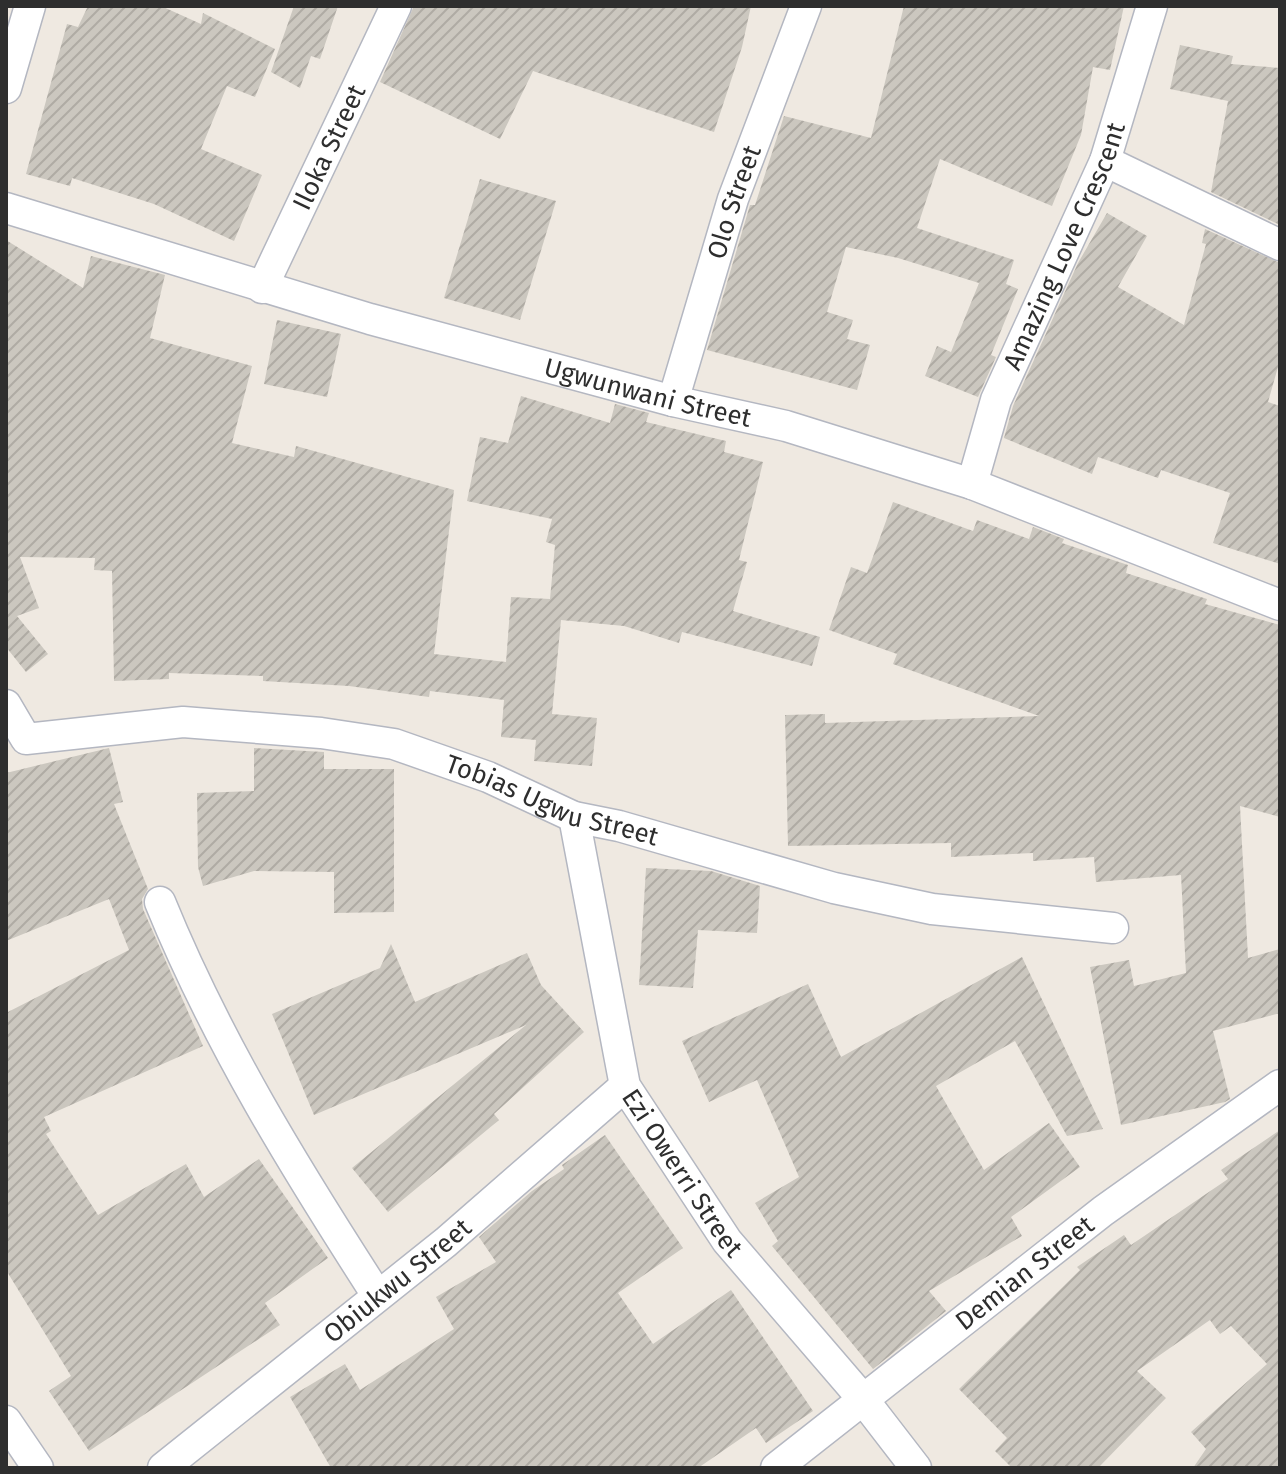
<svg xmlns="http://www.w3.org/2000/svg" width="1286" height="1474" font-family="'Fira Sans',sans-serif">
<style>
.building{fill:url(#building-hatch)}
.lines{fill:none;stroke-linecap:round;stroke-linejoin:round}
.minor-casing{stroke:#b4b7c1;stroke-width:33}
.minor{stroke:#fff;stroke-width:30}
.labels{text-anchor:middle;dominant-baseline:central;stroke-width:6;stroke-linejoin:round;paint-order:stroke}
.street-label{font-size:26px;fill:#2e2e2e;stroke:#fff}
</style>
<defs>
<pattern id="building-hatch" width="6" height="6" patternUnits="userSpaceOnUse" patternTransform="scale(2)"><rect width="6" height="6" fill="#cbc7bf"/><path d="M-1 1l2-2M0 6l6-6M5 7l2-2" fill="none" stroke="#afaba4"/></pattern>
</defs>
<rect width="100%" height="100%" fill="#efe9e1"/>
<!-- building -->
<g class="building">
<polygon points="88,6 161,6 201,24 203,13 275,49 255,97 227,86 201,149 262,175 234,241 154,204 72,178 70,186 26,174 67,24 78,27"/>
<polygon points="294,6 338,6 320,59 311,56 300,88 271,72"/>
<polygon points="414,6 751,6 742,47 714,132 533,71 500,139 380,82"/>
<polygon points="904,6 1124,6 1110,70 1093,67 1081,135 1052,206 940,159 917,228 1014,260 1006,284 1018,289 991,355 996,357 978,397 925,376 937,346 951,352 979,283 898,258 846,247 827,312 853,320 847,339 870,345 857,390 707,350 750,205 755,205 784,116 871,138"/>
<polygon points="1180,45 1233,56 1231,64 1280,68 1280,225 1211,192 1228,101 1170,89"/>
<polygon points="480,179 556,201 520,320 444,298"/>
<polygon points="1107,213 1147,236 1118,287 1184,325 1206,244 1202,243 1205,229 1280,263 1280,360 1268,402 1280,406 1280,564 1213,543 1230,493 1161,470 1158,478 1098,457 1092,474 1004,438 1013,406 1078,263"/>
<polygon points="6,240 83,288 91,256 165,275 150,338 252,366 232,443 294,457 296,446 454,490 434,654 506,662 511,597 550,599 555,545 546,542 552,519 467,501 480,437 508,443 521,396 610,423 615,404 649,413 646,422 726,441 724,452 763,462 739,560 747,562 733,611 820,637 812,666 682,632 679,643 624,626 561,620 552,714 597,718 592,766 534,761 536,740 501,737 504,700 430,691 429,697 349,686 263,681 263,676 169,673 169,679 114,681 112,571 94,570 95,558 20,557 39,608 17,616 48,654 26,672 6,647"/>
<polygon points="277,320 341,334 327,397 264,384"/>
<polygon points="893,502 973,531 977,520 1029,539 1033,527 1064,539 1062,543 1128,565 1126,573 1207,599 1205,604 1280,625 1280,817 1240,806 1248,958 1280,949 1280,1013 1213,1031 1230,1099 1225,1102 1121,1125 1090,967 1129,960 1134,986 1186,973 1181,875 1096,882 1094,857 1033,861 1033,853 951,857 951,843 788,846 785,715 825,714 825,723 1039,716 893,664 897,654 829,630 851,567 867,573"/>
<polygon points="109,748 123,802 114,804 148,889 142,899 143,909 203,1046 44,1117 51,1131 46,1134 98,1215 186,1164 204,1197 259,1159 328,1258 265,1303 280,1325 89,1451 49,1391 71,1376 6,1270 6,1013 129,950 109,899 6,941 6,773"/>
<polygon points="254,748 324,752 324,769 394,769 394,912 334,913 334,872 254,871 203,886 198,867 197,793 254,791"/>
<polygon points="646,868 711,871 760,886 757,933 698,930 693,988 639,985"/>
<polygon points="391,944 415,1002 527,953 541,985 584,1032 494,1114 499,1120 388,1212 352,1168 526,1025 314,1115 272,1014 380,968"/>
<polygon points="1022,957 1103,1129 1067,1136 1015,1041 936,1086 984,1170 1049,1123 1080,1167 1011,1217 1022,1236 929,1291 946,1311 873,1369 772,1246 778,1241 755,1203 799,1177 757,1080 709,1102 682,1041 808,984 841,1057"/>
<polygon points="1280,1130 1280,1468 1193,1468 1206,1449 1191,1432 1267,1364 1231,1326 1220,1334 1210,1320 1137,1371 1166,1398 1098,1468 1012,1468 995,1451 1007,1438 959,1389 1080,1270 1077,1267 1124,1235 1131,1245 1228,1179 1221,1170"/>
<polygon points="605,1135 683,1248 618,1293 653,1344 731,1290 813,1411 766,1443 756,1428 698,1468 331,1468 290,1397 345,1364 360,1390 454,1329 436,1297 496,1262 479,1237 532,1191 564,1169 562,1165"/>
</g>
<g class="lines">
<defs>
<g id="minor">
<polyline points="6,88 30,6"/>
<polyline points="1105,161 1280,245"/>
<path id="s1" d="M6 208 370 319 673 401 786 426 972 484 1280 605"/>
<path id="s2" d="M262 288 396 6"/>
<path id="s3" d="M673 401 733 199 806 6"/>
<path id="s4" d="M972 484 996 400 1105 161 1152 6"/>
<path id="s5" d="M6 705 26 739 183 722 321 733 394 744 488 777 574 817 619 826 834 888 932 909 1113 928"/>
<path id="s6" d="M574 817 625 1086 727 1241 862 1398 916 1468"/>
<path d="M160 902C217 1042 295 1168 377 1295"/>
<polyline points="6,1421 38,1468"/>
<path id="s7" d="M163 1468 446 1242 625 1086"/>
<path id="s8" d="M776 1468 1103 1211 1280 1085"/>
</g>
</defs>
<!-- minor casing -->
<use href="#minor" class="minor-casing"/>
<!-- minor -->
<use href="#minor" class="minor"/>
</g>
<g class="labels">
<!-- street labels -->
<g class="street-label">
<text stroke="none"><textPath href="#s2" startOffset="156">Iloka Street</textPath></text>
<text stroke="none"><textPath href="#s3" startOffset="208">Olo Street</textPath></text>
<text stroke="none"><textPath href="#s4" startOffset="256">Amazing Love Crescent</textPath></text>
<text stroke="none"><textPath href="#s1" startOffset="668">Ugwunwani Street</textPath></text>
<text stroke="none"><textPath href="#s5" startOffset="578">Tobias Ugwu Street</textPath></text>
<text stroke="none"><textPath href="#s6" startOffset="378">Ezi Owerri Street</textPath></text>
<text stroke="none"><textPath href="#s8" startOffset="316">Demian Street</textPath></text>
<text stroke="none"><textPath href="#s7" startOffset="300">Obiukwu Street</textPath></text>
</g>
</g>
<!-- border -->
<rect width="1286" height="1474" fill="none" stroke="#2e2e2e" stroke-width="16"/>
</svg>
